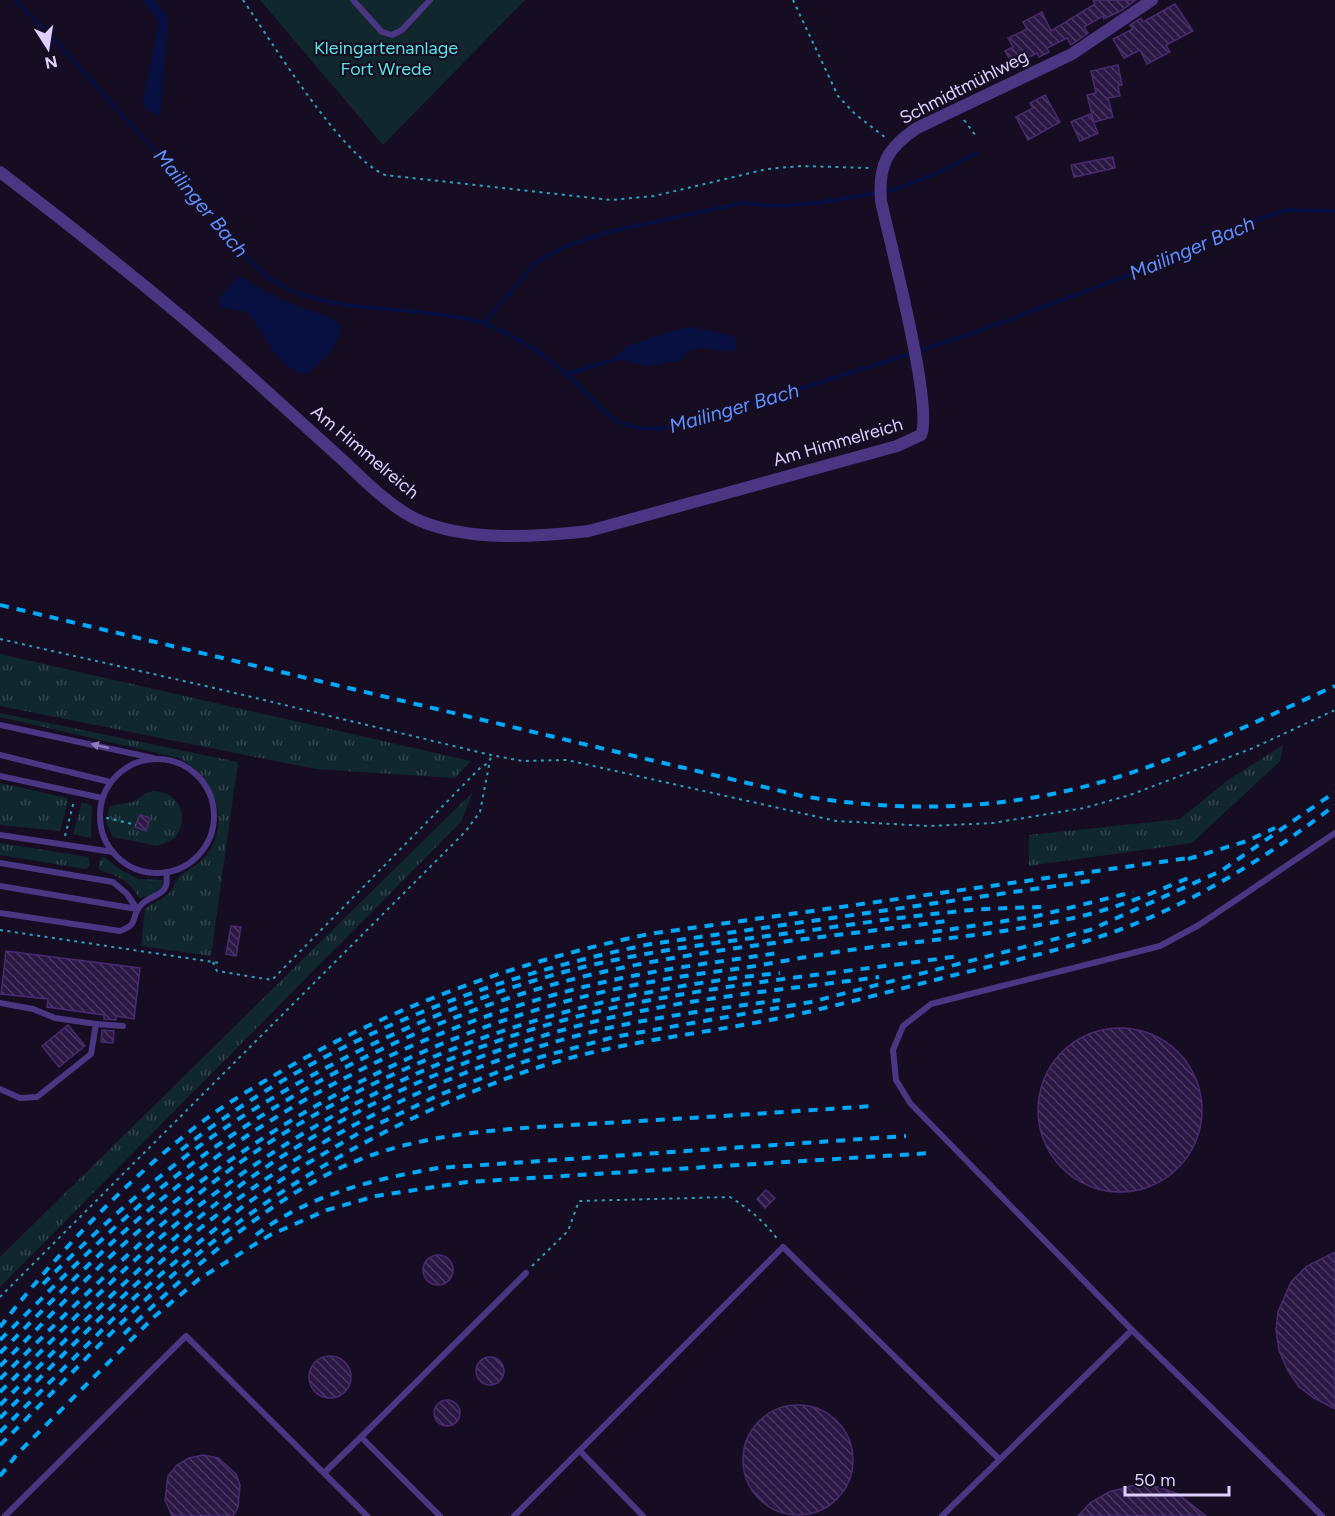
<svg xmlns="http://www.w3.org/2000/svg" width="1335" height="1516" font-family="Figtree,sans-serif">
<style>
.grass{fill:url(#grass-tufts)}
.green{fill:#10272d}
.water{fill:#081041}
.lines{fill:none;stroke-linecap:round;stroke-linejoin:round}
.stream{stroke:#081041;stroke-width:4}
.building{fill:url(#building-back-hatch);stroke:#482a71;stroke-width:1.5}
.path{stroke:#2aa1b8;stroke-width:2;stroke-dasharray:3 4.5;stroke-linecap:butt}
.service{stroke:#4a3683;stroke-width:6}
.minor{stroke:#4a3683;stroke-width:12}
.rail{stroke:#00a9fa;stroke-width:4;stroke-dasharray:9 8;stroke-linecap:butt}
.oneway{fill:#8d7bbb}
.labels{text-anchor:middle;dominant-baseline:central;stroke-width:4.5;stroke-linejoin:round;paint-order:stroke}
.park-label{font-size:18px;fill:#57e3df;stroke:#160d23}
.street-label{font-size:18px;fill:#dfcfff;stroke:#160d23}
.water-label{font-size:20px;font-style:italic;fill:#5d90ff;stroke:#160d23}
</style>
<defs>
<pattern id="grass-tufts" width="24" height="20" patternUnits="userSpaceOnUse" patternTransform="scale(1.5)"><rect width="24" height="20" fill="#10272d"/><path d="M3 7l-1-3M5 7V3M7 7l1-3M15 17l-1-3M17 17v-4M19 17l1-3" fill="none" stroke="#32454c"/></pattern>
<pattern id="building-back-hatch" width="6" height="6" patternUnits="userSpaceOnUse" patternTransform="scale(1.5)"><rect width="6" height="6" fill="#2b1844"/><path d="M-1 5l2 2M0 0l6 6M5-1l2 2" fill="none" stroke="#493960"/></pattern>
</defs>
<rect width="100%" height="100%" fill="#160d23"/>
<!-- grass -->
<g class="grass">
<polygon points="0,654 471,761 455,778 316,769 0,706"/>
<path d="M0 713 238 762 211 956 141 946 145 909C152 903 161 900 168 894 174 889 175 881 181 875 191 867 202 863 209 851 232 817 211 777 179 758L0 717Z"/>
<polygon points="1283,745 1280,761 1192,843 1029,866 1029,835 1180,819 1228,780"/>
<polygon points="0,783 67,798 68,802 60,831 0,825"/>
<path d="M154 791C181 793 190 817 175 838L158 846 113 837 106 822 110 806 133 802 146 793Z"/>
<polygon points="473,792 461,822 0,1287 0,1257"/>
<polygon points="82,802 92,806 91,838 73,834"/>
<polygon points="0,843 89,857 90,866 85,869 0,855"/>
<path d="M104 857 119 869 138 879 162 880 163 886 152 895 139 898C129 879 117 876 99 870V861Z"/>
</g>
<!-- green -->
<polygon class="green" points="260,0 525,0 383,145"/>
<!-- water -->
<g class="water">
<polygon points="142,0 154,0 168,16 160,116 148,111 143,100 159,23"/>
<path d="M237 276C251 282 261 290 274 296 296 307 318 311 339 323 344 344 320 363 305 375 275 367 265 335 247 312L219 307V298Z"/>
<polygon points="691,327 733,336 737,346 733,352 701,348 690,350 679,361 646,366 621,360 608,363 608,361 627,346 670,331"/>
</g>
<g class="lines">
<!-- stream -->
<g class="stream">
<path d="M14 0C55 38 90 80 128 122 151 148 177 171 200 197 226 227 245 267 282 286 334 313 398 305 455 317 465 319 477 319 486 324 512 336 545 354 566 374 613 417 614 438 685 425L962 337 1167 261 1244 224 1287 210 1335 211"/>
<polyline points="484,323 536,262 563,247 612,231 742,203 777,206 817,203 893,190 939,172 976,153"/>
<polyline points="566,374 608,361"/>
</g>
</g>
<!-- building -->
<g class="building">
<polygon points="1093,0 1136,0 1122,10 1104,19 1103,16 1084,27 1088,33 1071,45 1067,38 1047,48 1049,52 1039,57 1037,53 1013,65 1005,51 1013,47 1008,38 1027,29 1023,22 1042,12 1051,31 1095,4"/>
<polygon points="1175,4 1193,31 1166,45 1170,52 1147,64 1140,50 1124,58 1113,39 1133,29 1130,25 1141,18 1143,22"/>
<polygon points="1118,65 1122,85 1118,86 1120,96 1108,98 1113,117 1094,122 1087,95 1096,93 1091,71"/>
<polygon points="1045,95 1060,122 1028,140 1016,117 1033,108 1030,103"/>
<polygon points="1090,114 1098,133 1080,141 1071,122"/>
<polygon points="1113,157 1115,168 1074,177 1071,165"/>
<polygon points="140,815 150,818 146,831 135,827"/>
<polygon points="231,926 241,927 236,956 226,954"/>
<polygon points="6,951 140,968 134,1019 116,1016 116,1020 104,1019 104,1015 47,1007 48,999 1,994"/>
<polygon points="68,1025 85,1046 59,1067 42,1046"/>
<circle cx="1120" cy="1110" r="82"/>
<polygon points="102,1030 114,1031 113,1043 101,1042"/>
<polygon points="766,1190 775,1198 765,1208 757,1199"/>
<polygon points="1335,1252 1335,1409 1314,1398 1299,1387 1288,1371 1279,1350 1276,1330 1278,1312 1291,1282 1307,1266"/>
<circle cx="438" cy="1270" r="15"/>
<circle cx="330" cy="1377" r="21"/>
<circle cx="490" cy="1371" r="14"/>
<circle cx="447" cy="1413" r="13"/>
<circle cx="798" cy="1460" r="55"/>
<polygon points="203,1455 218,1458 236,1474 240,1485 238,1507 233,1516 172,1516 165,1500 168,1476 177,1465 189,1458"/>
<polygon points="1135,1485 1159,1487 1178,1494 1206,1516 1078,1516 1090,1503 1109,1492"/>
</g>
<g class="lines">
<!-- path -->
<g class="path">
<path d="M243 0C272 42 341 156 385 175L611 200 654 196 767 169 801 166 870 168"/>
<polyline points="793,0 838,96 855,114 886,138"/>
<polyline points="964,120 976,136"/>
<polyline points="0,639 210,687 491,755 522,761 567,760 836,821 929,826 993,823 1084,808 1130,795 1253,748 1335,710"/>
<polyline points="99,816 136,825"/>
<polyline points="65,836 74,801"/>
<polyline points="0,930 220,963"/>
<polyline points="213,962 217,971 272,980 481,767 490,762"/>
<path d="M532 1266 568 1231 579 1201 730 1197C749 1209 764 1221 778 1240"/>
<polyline points="0,1297 465,832 480,812 491,755"/>
</g>
<!-- service -->
<g class="service">
<polyline points="353,0 382,32 392,35 402,30 430,0"/>
<polyline points="0,725 153,758"/>
<polyline points="0,755 110,782"/>
<circle cx="157" cy="816" r="57"/>
<polyline points="0,776 102,798"/>
<polyline points="0,835 113,852"/>
<polyline points="0,863 113,882 127,894 137,909"/>
<polyline points="0,886 137,909"/>
<path d="M0 913 120 931C140 924 130 918 140 906 152 892 171 898 166 872"/>
<polyline points="0,1003 33,1009 55,1018 96,1024 91,1054 37,1097 20,1098 0,1089"/>
<polyline points="96,1024 123,1026"/>
<polyline points="361,1437 526,1273"/>
<polyline points="580,1451 643,1516"/>
<polyline points="325,1472 361,1437 440,1516"/>
<polyline points="5,1516 186,1336 367,1516"/>
<polyline points="514,1516 783,1247 999,1459"/>
<polyline points="942,1516 1132,1330"/>
<polyline points="1322,1516 1132,1330 910,1103 896,1080 893,1050 903,1026 931,1004 1160,946 1199,925 1335,833"/>
</g>
<!-- minor -->
<path class="minor" d="M0 172C85 237 170 304 250 376 282 405 315 435 347 464 368 484 392 508 418 520 468 542 537 537 589 531L897 446 921 435C934 408 889 239 881 201 878 165 887 148 917 128L1072 54 1152 0"/>
<!-- rail -->
<g class="rail">
<path d="M0 605 802 796C910 814 1016 810 1121 776 1194 753 1265 717 1335 686"/>
<polyline points="1188,859 1247,841 1275,828"/>
<polyline points="933,932 1037,916 1133,892"/>
<path d="M181 1150C317 1043 482 978 651 944L1097 880"/>
<path d="M256 1235C308 1195 374 1179 438 1168L906 1136"/>
<path d="M43 1284C108 1219 177 1156 256 1108 360 1044 476 992 596 964 662 949 730 941 798 932 849 925 900 917 952 912 983 908 1014 908 1045 907"/>
<path d="M0 1327C55 1256 119 1188 189 1132 217 1109 249 1090 280 1072 397 1004 517 962 649 934L1196 857"/>
<path d="M124 1334C190 1269 284 1185 372 1155 447 1129 528 1128 606 1123 695 1118 784 1112 873 1106"/>
<path d="M0 1340C46 1295 90 1248 139 1206 270 1095 430 1012 598 973 712 947 831 937 947 921"/>
<path d="M0 1353C47 1306 93 1258 143 1215 272 1103 433 1022 600 983 658 969 719 962 778 953"/>
<path d="M0 1366C50 1317 98 1264 153 1219 298 1099 470 1014 656 981 691 974 726 971 761 965 796 959 831 952 866 948 938 939 1011 933 1082 916 1119 907 1153 893 1188 878"/>
<path d="M0 1379C72 1308 143 1235 224 1174 385 1055 582 992 780 973"/>
<path d="M0 1392C53 1340 104 1286 161 1237 287 1128 444 1046 608 1009 723 983 842 973 959 956"/>
<path d="M0 1405C76 1330 149 1254 234 1190 343 1108 477 1049 609 1018 697 997 790 989 879 977"/>
<path d="M0 1418C77 1341 153 1261 242 1196 348 1118 484 1055 613 1027 668 1015 724 1008 780 1000"/>
<polyline points="0,1432 135,1297 181,1257 246,1204 296,1170 359,1133 439,1095 526,1061 614,1037 811,1002 1090,930 1221,871 1335,792"/>
<path d="M0 1445C47 1399 92 1351 140 1305 251 1199 383 1122 527 1071 605 1044 685 1036 765 1021 822 1010 879 994 935 980 996 964 1059 952 1119 930 1197 901 1269 856 1335 805"/>
<polyline points="0,1476 18,1453 154,1317 199,1279 270,1235 327,1210 376,1196 467,1182 931,1153"/>
</g>
</g>
<!-- one-way arrows -->
<defs><path id="oneway-solid" d="M-6-.8H1V-3.2L6.5 0L1 3.2V.8H-6Z" transform="scale(1.5)"/></defs>
<use class="oneway" href="#oneway-solid" transform="translate(100 746) rotate(-167)"/>
<g class="labels">
<!-- park labels -->
<g class="park-label">
<text x="386" y="48">Kleingartenanlage<tspan x="386" dy="21">Fort Wrede</tspan></text>
</g>
<!-- street labels -->
<g class="street-label">
<text transform="translate(964 87) rotate(-27)">Schmidtmühlweg</text>
<text transform="translate(838 442) rotate(-16)">Am Himmelreich</text>
<text transform="translate(365 452) rotate(40)">Am Himmelreich</text>
</g>
<!-- water labels -->
<g class="water-label">
<text transform="translate(201 203) rotate(50)">Mailinger Bach</text>
<text transform="translate(1192 248) rotate(-23)">Mailinger Bach</text>
<text transform="translate(734 408) rotate(-16)">Mailinger Bach</text>
</g>
</g>
<!-- north arrow -->
<g transform="translate(48 48) rotate(168)" stroke="#160d23" stroke-width="4.5" paint-order="stroke">
<path d="M0-4.5L10 22L0 15L-10 22Z" fill="#dfcfff"/>
<text y="-9" font-size="16" font-weight="bold" text-anchor="middle" fill="#dfcfff">N</text>
</g>
<!-- scale -->
<path d="M1125 1486v9h104v-9" fill="none" stroke="#dfcfff" stroke-width="3"/>
<text x="1134" y="1486" font-size="18" fill="#dfcfff" stroke="#160d23" stroke-width="4.5" paint-order="stroke">50 m</text>
</svg>
